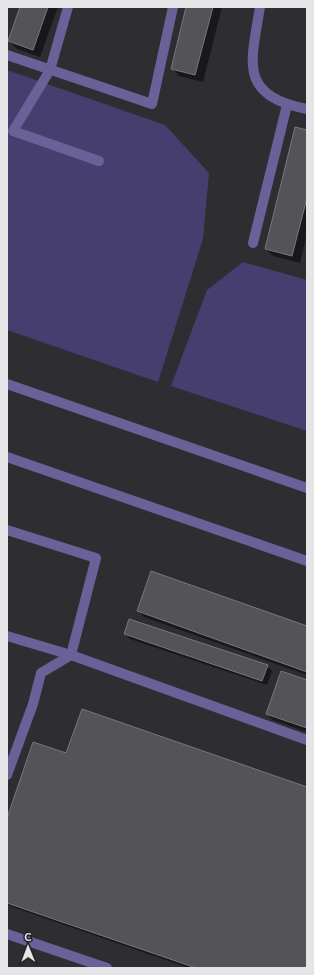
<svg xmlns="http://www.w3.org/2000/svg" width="314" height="975" font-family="'Nunito Sans',sans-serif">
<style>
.green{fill:#463e6e}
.shadow{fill:#0007}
.building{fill:#535358;stroke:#78777d}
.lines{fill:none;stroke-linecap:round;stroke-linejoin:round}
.minor{stroke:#6a6198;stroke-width:10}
</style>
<rect width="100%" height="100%" fill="#2e2d32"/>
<!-- green -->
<g class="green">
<polygon points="7,70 165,125 209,173 203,239 158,382 7,330"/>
<polygon points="243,262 307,280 307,431 171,386 207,290"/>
</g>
<!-- shadow -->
<g class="shadow">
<polygon points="21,7 58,7 40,57 17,49 9,41"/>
<polygon points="187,7 222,7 203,82 179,76 172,68"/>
<polygon points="307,131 307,234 300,263 273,256 266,249"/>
<polygon points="138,611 307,627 307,675 144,617"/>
<polygon points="125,634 267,666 272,671 267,685 130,639"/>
<polygon points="307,681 307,732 273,720 267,714"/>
<polygon points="67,755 307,788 307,968 189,968 7,905 7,822"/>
</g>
<!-- building -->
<g class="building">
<polygon points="20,7 48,7 33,50 8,41"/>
<polygon points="186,7 213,7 195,75 171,69"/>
<polygon points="295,127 307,130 307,198 292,256 265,249"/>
<polygon points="151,571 307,626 307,672 137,611"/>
<polygon points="129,619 268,665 262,681 124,634"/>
<polygon points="281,671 307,680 307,728 266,714"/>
<polygon points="82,709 307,787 307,968 196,968 7,903 7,818 33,742 66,753"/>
</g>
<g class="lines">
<!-- minor -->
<g class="minor">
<polyline points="68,7 50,70 13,131 99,161"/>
<path d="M260 7C251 63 238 95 307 109"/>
<polyline points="7,55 152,104 173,7"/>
<polyline points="253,243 287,105"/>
<polyline points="7,384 307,488"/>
<polyline points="7,457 307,561"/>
<polyline points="7,530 96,558 71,655 41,673 33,704 7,775"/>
<polyline points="7,636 71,655 307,740"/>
<polyline points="7,934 107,968"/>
</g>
</g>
<!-- border -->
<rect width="314" height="975" fill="none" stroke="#e5e5e8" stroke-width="16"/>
<!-- north arrow -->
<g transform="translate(28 947) rotate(359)" stroke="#242328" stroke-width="3" paint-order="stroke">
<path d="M0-3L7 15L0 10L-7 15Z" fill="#e5e5e8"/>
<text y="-6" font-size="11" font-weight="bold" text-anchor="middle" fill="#e5e5e8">С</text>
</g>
</svg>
